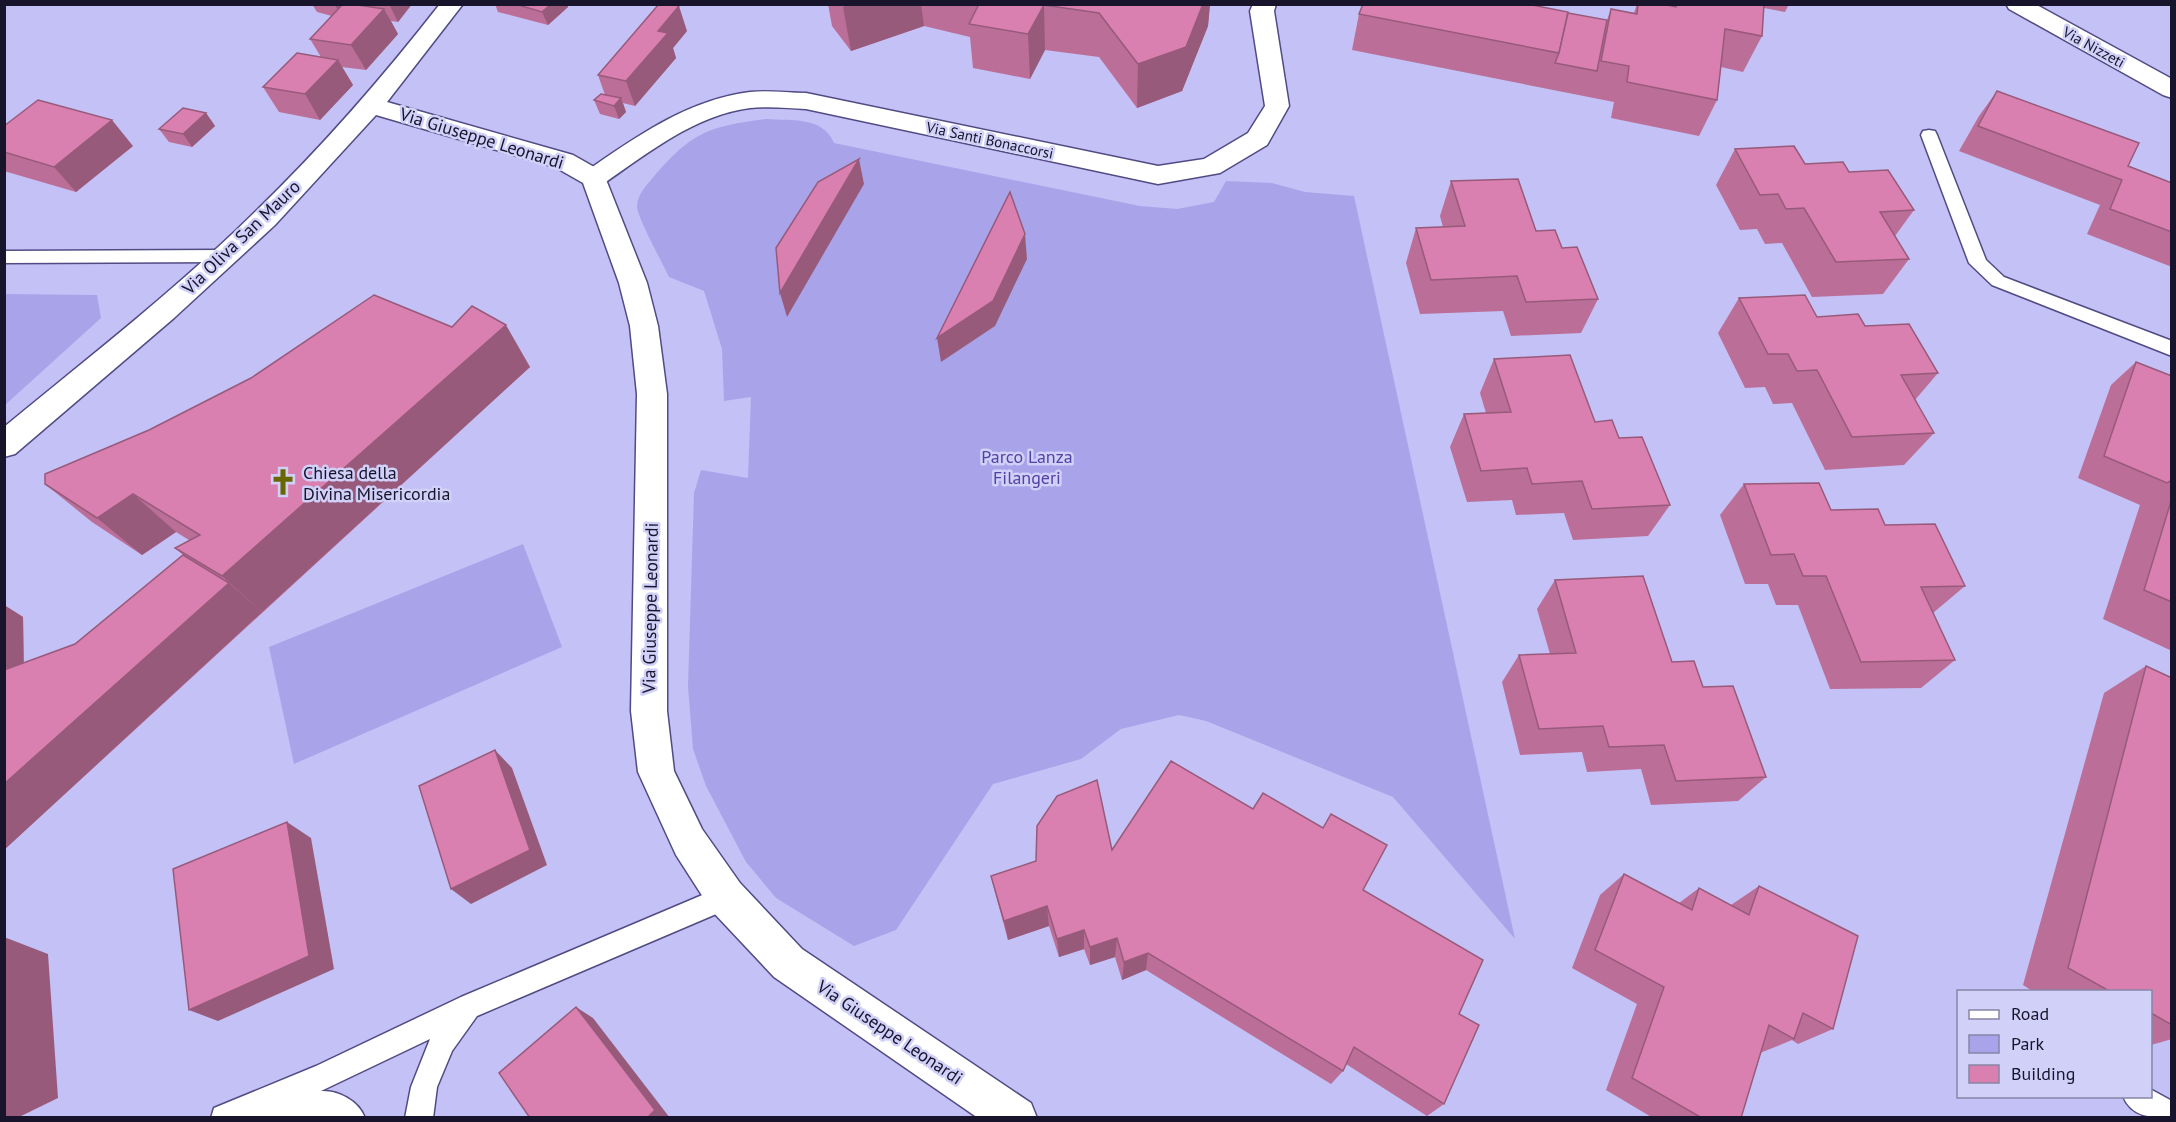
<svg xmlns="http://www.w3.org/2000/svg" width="2176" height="1122" font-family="'PT Sans',sans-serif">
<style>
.green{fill:#a9a4e9}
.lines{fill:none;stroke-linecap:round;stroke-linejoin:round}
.service-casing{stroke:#514b84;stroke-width:3}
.minor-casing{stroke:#514b84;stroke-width:3}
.tertiary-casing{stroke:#514b84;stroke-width:3}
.service{fill:#fff;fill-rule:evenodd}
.minor{fill:#fff;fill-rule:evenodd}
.tertiary{fill:#fff;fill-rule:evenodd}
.wall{fill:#bb6e97}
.shaded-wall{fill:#985a7b}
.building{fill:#d980b0;stroke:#985a7b;stroke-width:1.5}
.labels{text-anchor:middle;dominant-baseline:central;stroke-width:5;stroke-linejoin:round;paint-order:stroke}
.far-street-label{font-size:15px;fill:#17142b;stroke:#d1d0f8}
.street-label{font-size:18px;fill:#17142b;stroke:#d1d0f8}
.park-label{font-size:18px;fill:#5341a5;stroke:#d1d0f8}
.poi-label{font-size:18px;fill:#17142b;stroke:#d1d0f8;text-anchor:start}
</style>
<rect width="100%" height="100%" fill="#c4c1f6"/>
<!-- green -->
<g class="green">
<path d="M766 119C791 121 823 116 834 143L1140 206 1177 209 1214 202 1226 181 1272 183 1305 192 1354 196 1515 939 1393 797 1206 721 1179 715 1121 729 1081 759 993 784 896 930 854 946 776 898 746 862 706 786 693 749 688 686 694 493 701 470 748 478 751 397 724 401 722 349 704 291 669 277C663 264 637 217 637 206 638 193 647 185 655 175 692 132 710 126 766 119Z"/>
<polygon points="5,294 97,295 101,318 5,405"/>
<polygon points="523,544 562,647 294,764 269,647"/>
</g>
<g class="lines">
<defs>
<g id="service">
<polygon points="1929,130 1935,131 1937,135 1986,260 2004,277 2172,341 2172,356 1992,285 1969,263 1921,135 1923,131"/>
<polygon points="223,250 229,252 232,256 229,260 223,262 4,263 4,251"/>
<path d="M726 885 735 888 738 897 735 906 477 1016 452 1051 437 1087 433 1118H405L411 1087 430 1039 321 1091C338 1090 359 1101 365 1118H211L214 1108 316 1066 461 997Z"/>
<path d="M2150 1089 2172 1101V1118C2152 1118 2131 1117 2123 1096H2150Z"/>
</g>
<path id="minor" d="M1253 4H1276L1274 11 1289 106 1267 145 1220 173 1158 184 806 109C788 108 769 106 750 108 695 115 648 153 603 184L594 187 585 184 581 178 585 172C636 137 687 100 750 92 769 90 788 93 806 93L1158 166 1204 159 1248 133 1265 106 1250 11Z"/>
<g id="tertiary">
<path d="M440 4H463L387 102 573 155 603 172 647 283 658 326 667 394V711L674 771 702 829 740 883 802 949 1031 1103 1037 1118H978L774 977 712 911 676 855 638 772 631 711 637 394 630 326 619 283 583 183 555 167 376 115 275 225 174 318 15 454 4 457V427C89 357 177 289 256 211 322 147 383 77 440 4Z"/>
<polygon points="2006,4 2035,4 2172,79 2172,98 2163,95 2009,9"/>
</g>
</defs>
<!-- service casing -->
<use href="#service" class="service-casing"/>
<!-- minor casing -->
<use href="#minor" class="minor-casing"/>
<!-- tertiary casing -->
<use href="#tertiary" class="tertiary-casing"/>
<!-- service -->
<use href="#service" class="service"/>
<!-- minor -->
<use href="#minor" class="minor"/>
<!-- tertiary -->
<use href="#tertiary" class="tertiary"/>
</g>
<!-- wall -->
<g class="wall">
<polygon points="312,4 354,4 363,6 362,4 412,4 398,22 391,21 398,34 366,70 342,67 353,85 320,120 279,112 263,87 321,57 310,39 332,16 317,12"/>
<polygon points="495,4 567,4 568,7 548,25 498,12"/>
<polygon points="828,4 1210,4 1208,26 1182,91 1137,108 1099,57 1045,50 1030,79 973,68 970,37 924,26 851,51 832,26"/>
<polygon points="1637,4 1666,5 1666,4 1789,4 1785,12 1764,8 1762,36 1743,72 1721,67 1717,100 1699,136 1611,118 1614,102 1352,50 1359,14 1607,20 1611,9 1634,13"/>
<polygon points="687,31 673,48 676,58 635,106 623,103 626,112 619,119 600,114 594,100 605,95 598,75"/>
<polygon points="1997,91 2128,166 2172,183 2172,267 2087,234 2100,205 1959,151 1979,116"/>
<polygon points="206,113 215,126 192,147 169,142 159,129"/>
<polygon points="4,126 133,146 76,192 4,171"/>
<polygon points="1735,149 1849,172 1914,210 1895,236 1909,259 1883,294 1812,297 1782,243 1765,244 1757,229 1740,230 1716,185"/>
<polygon points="1451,181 1536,231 1562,248 1598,299 1581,333 1511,336 1503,311 1420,314 1406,263 1416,228 1443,227 1440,216"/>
<polygon points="1739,298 1817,317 1865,326 1938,373 1915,400 1934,433 1904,465 1825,470 1792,403 1773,404 1765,387 1745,388 1718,333"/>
<polygon points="452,327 530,367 4,850 4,605 23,617 24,663 75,644 183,555 175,548 189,540 176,532 142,555 92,522 45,484"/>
<polygon points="1494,359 1595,422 1619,438 1670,505 1648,536 1573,540 1564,513 1516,515 1512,500 1467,502 1450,447 1464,414 1486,413 1480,393"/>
<polygon points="2136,362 2172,376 2172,651 2103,619 2140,505 2078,478 2111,385"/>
<polygon points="1744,484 1831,510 1885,525 1965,586 1933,613 1955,660 1921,688 1830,689 1798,605 1776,605 1768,584 1745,584 1720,515"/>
<polygon points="1555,580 1672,662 1703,687 1766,777 1738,801 1651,805 1641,769 1587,772 1582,752 1520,755 1502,682 1519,655 1550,654 1537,609"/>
<polygon points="2146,666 2172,678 2172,1039 2151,1045 2151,992 2034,992 2023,985 2104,693"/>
<polygon points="1112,850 1363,890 1459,1014 1444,1104 1427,1116 1346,1064 1343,1071 1331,1084 1146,970 1122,980 1115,957 1090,965 1084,949 1059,957 1049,926 1008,940 996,896 991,876"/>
<polygon points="1624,874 1679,903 1699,888 1731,905 1759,886 1833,1029 1798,1044 1792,1040 1760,1053 1741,1118 1653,1118 1606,1090 1637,1004 1572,968 1600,895"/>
</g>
<!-- shaded-wall -->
<g class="shaded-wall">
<polygon points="354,4 342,18 335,5"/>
<polygon points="389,4 412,4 398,22"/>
<polygon points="551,4 567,4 568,7 548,25 542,12"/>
<polygon points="850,4 921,4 924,26 851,51 843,7"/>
<polygon points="1203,4 1210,4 1208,26 1182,91 1137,108 1138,64"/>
<polygon points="1044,5 1045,50 1030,79 1028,34"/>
<polygon points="679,6 687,31 673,48 676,58 635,106 626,81 658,31"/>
<polygon points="384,9 398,34 366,70 351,45"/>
<polygon points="338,60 353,85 320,120 305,94"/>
<polygon points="621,98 626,112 619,119 614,106"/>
<polygon points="206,113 215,126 192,147 183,134"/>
<polygon points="112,120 133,146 76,192 54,167"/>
<polygon points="859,159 864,184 787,317 780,293"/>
<polygon points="1025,234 1027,259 995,326 941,362 937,338"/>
<polygon points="506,325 530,367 262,612 222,576"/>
<polygon points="133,494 176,532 142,555 97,518"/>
<polygon points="229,583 262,612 4,850 4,784"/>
<polygon points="4,605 23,617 24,706 4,694"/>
<polygon points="495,750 512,768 547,865 471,904 451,889"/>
<polygon points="287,822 311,838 334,969 218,1021 189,1010"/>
<polygon points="1047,906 1049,926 1008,940 1004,921"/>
<polygon points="1084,930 1084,949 1059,957 1057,939"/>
<polygon points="4,937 48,954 58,1098 17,1118 4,1118"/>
<polygon points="1117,938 1115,957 1090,965 1090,947"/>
<polygon points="1148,953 1146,970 1122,980 1124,962"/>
<polygon points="576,1007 593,1018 670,1118 647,1118"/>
</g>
<!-- building -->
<g class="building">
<polygon points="343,4 352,4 384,9 351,45 310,39"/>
<polygon points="515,4 551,4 542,12"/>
<polygon points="659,4 672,4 679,6 658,31 668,33 626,81 598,75"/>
<polygon points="979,4 1203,4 1186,47 1138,64 1099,13 1044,5 1028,34 969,24"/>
<polygon points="1363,4 1527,4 1568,12 1559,53 1359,14"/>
<polygon points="1638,4 1662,4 1676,7 1677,4 1764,4 1762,36 1725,29 1717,100 1627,82 1629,66 1601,61 1611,9 1637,14"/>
<polygon points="1568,13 1607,20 1597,71 1555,63 1559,53"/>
<polygon points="297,53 338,60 305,94 263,87"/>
<polygon points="1997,91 2139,143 2128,166 2172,183 2172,232 2110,209 2122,180 1978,126"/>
<polygon points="601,94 621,98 614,106 594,100"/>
<polygon points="38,100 112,120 54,167 4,152 4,126"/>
<polygon points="183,108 206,113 183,134 159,129"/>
<polygon points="1794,146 1805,164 1843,162 1849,172 1888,170 1914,210 1880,212 1909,259 1836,262 1804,208 1786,209 1778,194 1760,195 1735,149"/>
<polygon points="859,159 780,293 776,248 818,182"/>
<polygon points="1518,179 1536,231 1555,230 1562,248 1577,247 1598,299 1526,302 1517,276 1431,280 1416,228 1465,226 1451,181"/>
<polygon points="1010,192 1025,234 993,301 937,338"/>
<polygon points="374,295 452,327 472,306 506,325 222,576 175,548 200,535 133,494 97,518 45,484 45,474 149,430 251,378"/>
<polygon points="1805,295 1817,317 1858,314 1865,326 1909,324 1938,373 1901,375 1934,433 1852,437 1817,370 1797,371 1788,354 1768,354 1739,298"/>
<polygon points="1570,355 1595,422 1612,420 1619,438 1642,437 1670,505 1592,509 1582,481 1532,484 1527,468 1481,471 1464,414 1511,412 1494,359"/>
<polygon points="2136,362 2172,376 2172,480 2167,483 2104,456"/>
<polygon points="1819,483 1831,510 1878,509 1885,525 1935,524 1965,586 1921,587 1955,660 1861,662 1826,576 1803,576 1794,554 1771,555 1744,484"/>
<polygon points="2172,498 2172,602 2144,590"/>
<polygon points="183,555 229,583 4,784 4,670 75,644"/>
<polygon points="1643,576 1672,662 1694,661 1703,687 1733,686 1766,777 1676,781 1664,745 1609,747 1603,726 1539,729 1519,655 1576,653 1555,580"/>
<polygon points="2146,666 2172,678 2172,1025 2151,1013 2151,992 2111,992 2068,968"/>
<polygon points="495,750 530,850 451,889 419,786"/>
<polygon points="1171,761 1253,809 1263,793 1323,828 1331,814 1387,845 1363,890 1483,960 1459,1014 1479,1025 1444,1104 1354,1047 1343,1071 1148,953 1124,962 1117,938 1090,947 1084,930 1057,939 1047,906 1004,921 991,876 1036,861 1037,826 1057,796 1097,780 1112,850"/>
<polygon points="287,822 309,956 189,1010 173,869"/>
<polygon points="1624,874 1692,910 1699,888 1749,915 1759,886 1858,936 1833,1029 1803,1013 1794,1039 1769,1025 1741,1118 1702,1118 1632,1078 1664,987 1595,950"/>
<polygon points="576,1007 655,1110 647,1118 530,1118 499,1073"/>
<polygon points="4,1061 6,1086 4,1087"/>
</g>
<!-- icons -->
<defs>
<symbol id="church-bare" viewBox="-9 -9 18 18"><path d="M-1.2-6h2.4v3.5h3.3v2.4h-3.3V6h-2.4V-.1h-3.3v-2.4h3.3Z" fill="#6b6700" stroke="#d1d0f8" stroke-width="2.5" paint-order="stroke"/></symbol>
</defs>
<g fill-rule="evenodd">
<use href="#church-bare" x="264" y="463" width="38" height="38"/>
</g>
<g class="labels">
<!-- far-street labels -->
<g class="far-street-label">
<text transform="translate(2094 47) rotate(29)">Via Nizzeti</text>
<text transform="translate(990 140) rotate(12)">Via Santi Bonaccorsi</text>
</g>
<!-- street labels -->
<g class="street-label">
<text transform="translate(482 138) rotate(17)">Via Giuseppe Leonardi</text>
<text transform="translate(241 237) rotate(-44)">Via Oliva San Mauro</text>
<text transform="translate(650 608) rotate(-89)">Via Giuseppe Leonardi</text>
<text transform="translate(890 1032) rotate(34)">Via Giuseppe Leonardi</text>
</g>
<!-- park labels -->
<g class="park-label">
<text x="1027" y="456">Parco Lanza<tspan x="1027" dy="21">Filangeri</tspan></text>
</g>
<!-- poi labels -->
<g class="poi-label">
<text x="303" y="472">Chiesa della<tspan x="303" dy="21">Divina Misericordia</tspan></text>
</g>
</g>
<!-- border -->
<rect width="2176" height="1122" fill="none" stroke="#17142b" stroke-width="12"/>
<!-- legend -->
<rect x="1957" y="990" width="195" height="108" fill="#d1d0f8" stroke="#8785a6" stroke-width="1.5"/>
<rect x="1969" y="1010" width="30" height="9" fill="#ffffff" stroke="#8785a6" stroke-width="1.5"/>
<text x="2011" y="1020" font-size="18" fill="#17142b">Road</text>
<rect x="1969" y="1035" width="30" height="18" fill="#a9a4e9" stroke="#8785a6" stroke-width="1.5"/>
<text x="2011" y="1050" font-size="18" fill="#17142b">Park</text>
<rect x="1969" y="1065" width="30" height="18" fill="#d980b0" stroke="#8785a6" stroke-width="1.5"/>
<text x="2011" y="1080" font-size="18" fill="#17142b">Building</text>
</svg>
